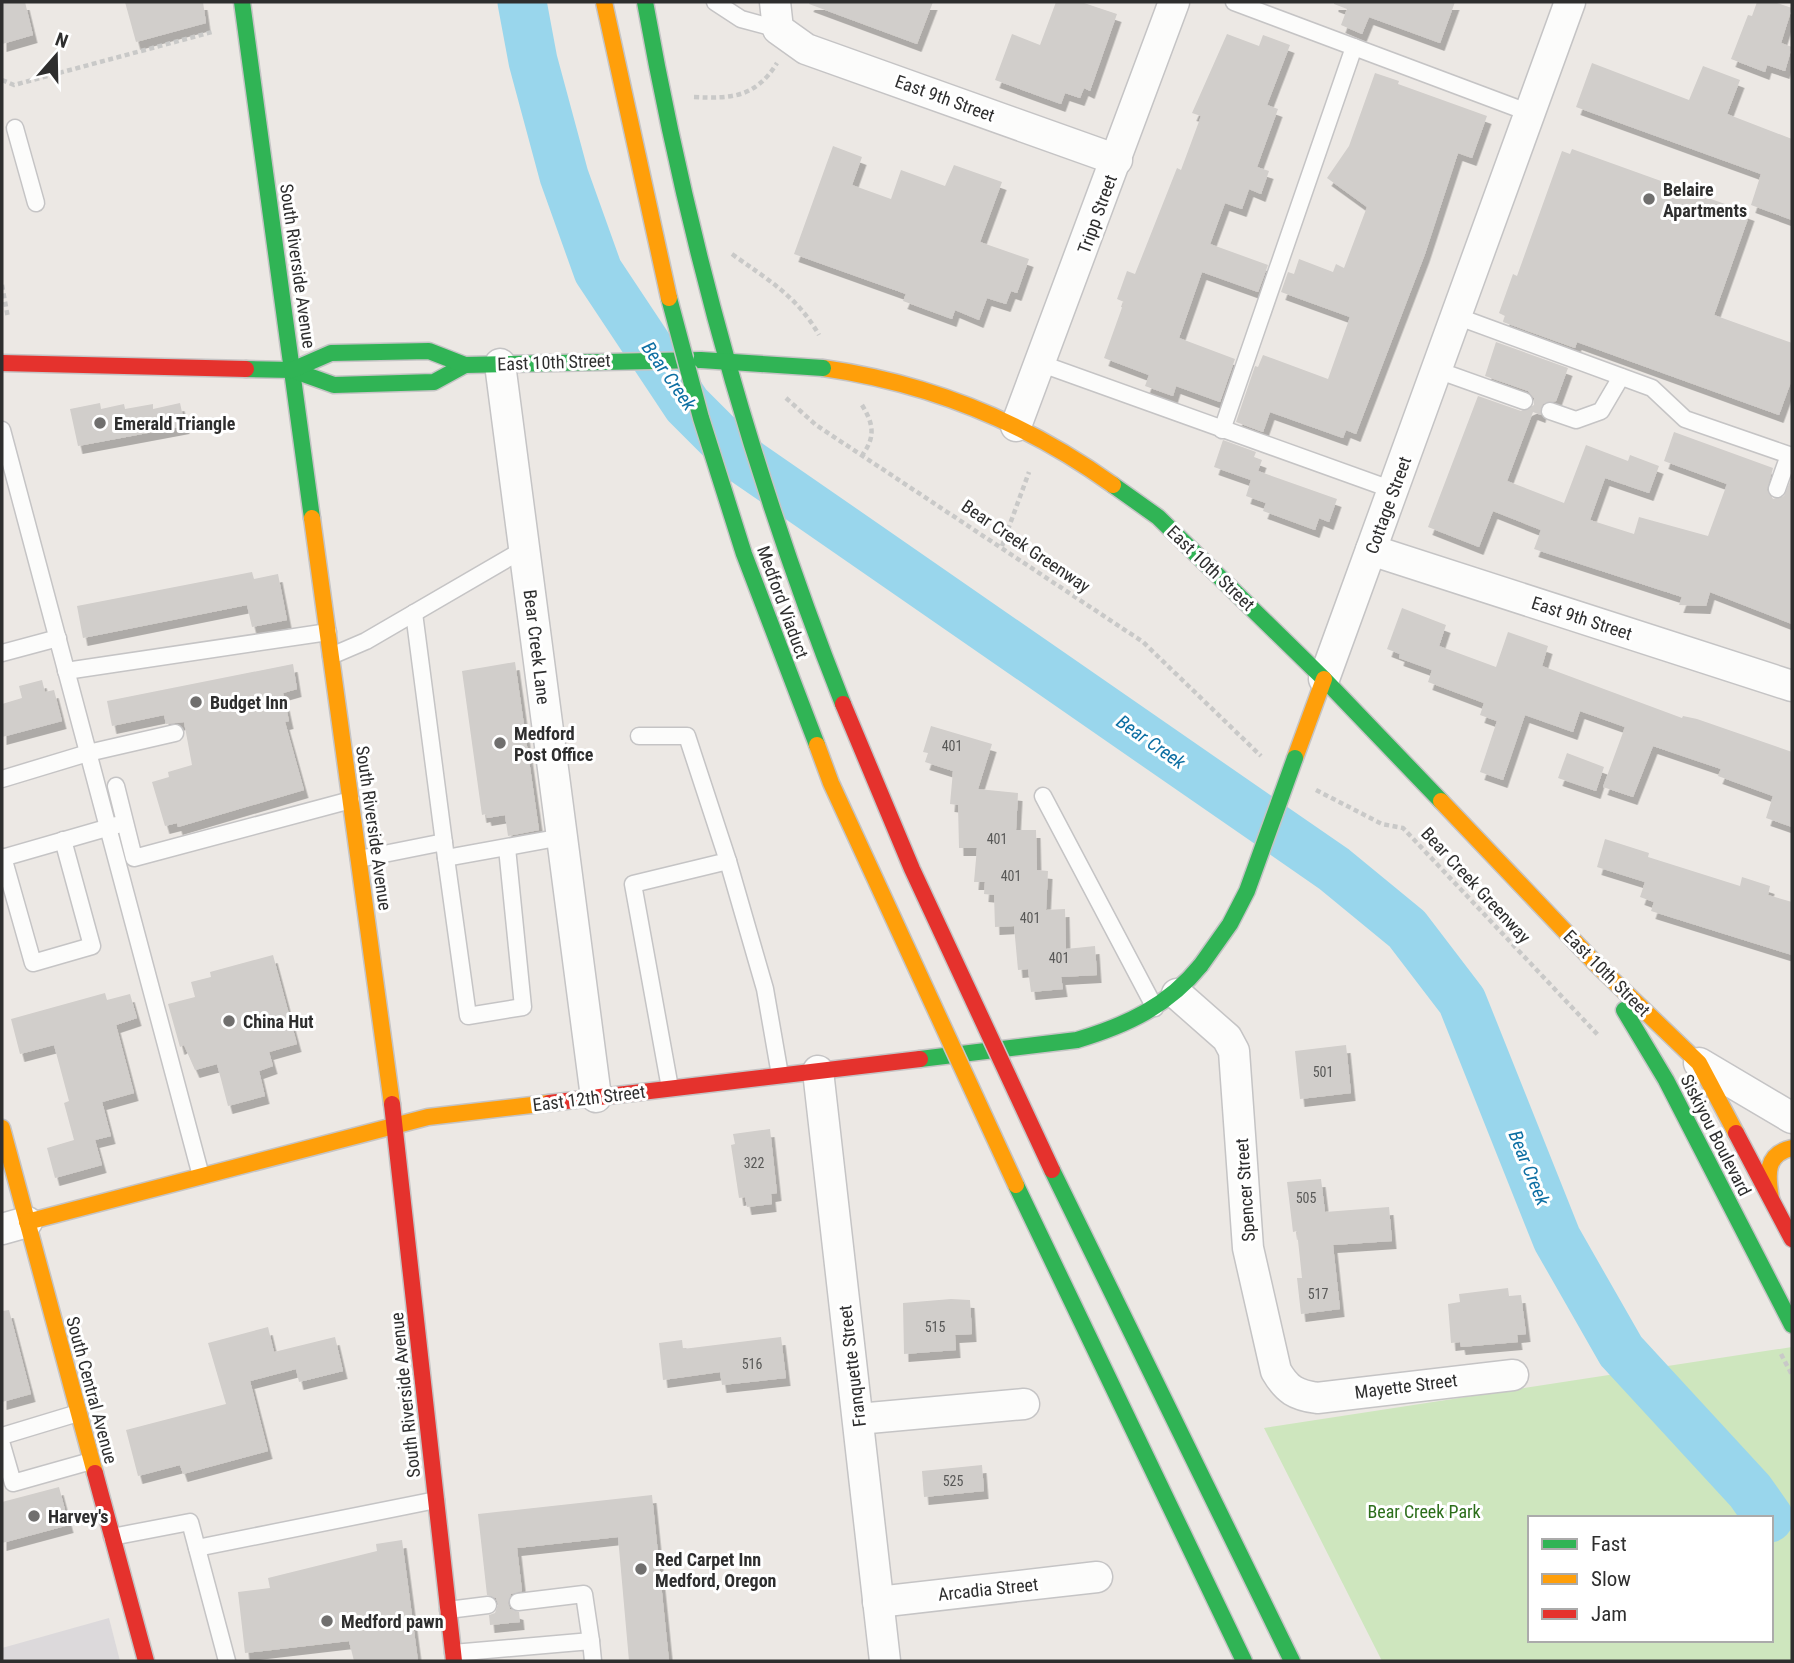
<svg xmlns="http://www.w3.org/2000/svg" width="1794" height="1663" font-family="'Roboto Condensed',sans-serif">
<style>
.industrial{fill:#dcd9db}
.green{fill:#cee6be;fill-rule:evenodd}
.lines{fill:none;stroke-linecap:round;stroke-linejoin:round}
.river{stroke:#99d6ec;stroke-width:49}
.building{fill:#d1cecb;filter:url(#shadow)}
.lane-casing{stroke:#c5c4c5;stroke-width:19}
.street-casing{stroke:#c5c4c5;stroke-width:33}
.fast-casing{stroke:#c5c4c5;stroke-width:19}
.slow-casing{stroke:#c5c4c5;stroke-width:19}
.jam-casing{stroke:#c5c4c5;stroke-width:19}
.path{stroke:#c9c9c8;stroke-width:4.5;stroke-dasharray:5 3.5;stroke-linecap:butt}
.lane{stroke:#fcfcfb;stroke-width:16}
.street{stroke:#fcfcfb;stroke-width:30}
.fast{stroke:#30b455;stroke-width:16}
.slow{stroke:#ff9f0a;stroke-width:16}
.jam{stroke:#e5322d;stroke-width:16}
.fast-bridge-casing{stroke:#c5c4c5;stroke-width:19;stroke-linecap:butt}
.slow-bridge-casing{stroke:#c5c4c5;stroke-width:19;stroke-linecap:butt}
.jam-bridge-casing{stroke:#c5c4c5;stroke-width:19;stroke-linecap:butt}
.fast-bridge{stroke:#30b455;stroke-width:16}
.slow-bridge{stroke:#ff9f0a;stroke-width:16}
.jam-bridge{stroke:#e5322d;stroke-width:16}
.poi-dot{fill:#706f6e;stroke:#fff;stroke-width:2.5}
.labels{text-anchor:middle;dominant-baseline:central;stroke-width:6;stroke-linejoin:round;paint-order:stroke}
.number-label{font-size:14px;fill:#585857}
.street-label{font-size:18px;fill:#2e2e2e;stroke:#fff}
.poi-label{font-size:18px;font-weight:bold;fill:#2e2e2e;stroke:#fff;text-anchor:start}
.park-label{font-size:18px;fill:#2c6e1b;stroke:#fff}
.water-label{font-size:19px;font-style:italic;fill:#0d6fa3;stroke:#fff}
</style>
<defs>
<filter id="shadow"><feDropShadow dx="4.5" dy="8" stdDeviation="0" flood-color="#0004"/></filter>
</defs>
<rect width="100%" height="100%" fill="#ece8e4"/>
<!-- industrial -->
<polygon class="industrial" points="109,1618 120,1661 2,1661 2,1648"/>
<!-- green -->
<path class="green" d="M1792 1347V1661H1382L1264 1428ZM1530 1518H1771V1640H1530Z"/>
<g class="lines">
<!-- river -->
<polyline class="river" points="522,2 533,61 564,176 598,271 687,405 739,457 1334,869 1407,929 1462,1001 1557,1239 1621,1351 1750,1491 1769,1518"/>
</g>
<!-- building -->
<g class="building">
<polygon points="2,2 25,2 33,35 2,44"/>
<polygon points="125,2 203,2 206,23 136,42"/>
<polygon points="810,2 933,2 917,44 809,4"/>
<polygon points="1056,2 1081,2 1117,14 1090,91 1084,88 1080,98 1065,93 1061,104 995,80 1012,34 1040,45"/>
<polygon points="1334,2 1455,2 1440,43 1369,17 1362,34 1341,25 1347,9 1334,4"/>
<polygon points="1757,2 1774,2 1792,8 1781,43 1792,47 1785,71 1767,65 1765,72 1731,59 1748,15 1752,16"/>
<polygon points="1227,34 1259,46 1263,35 1290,45 1267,105 1278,109 1257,167 1269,171 1261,194 1249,189 1242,209 1225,203 1210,244 1268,265 1258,292 1202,272 1179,338 1235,359 1220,402 1176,386 1173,396 1145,386 1149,375 1104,358 1124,302 1117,299 1127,271 1135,274 1177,168 1181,170 1201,116 1192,113"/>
<polygon points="1592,63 1689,100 1703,66 1740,80 1727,114 1792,139 1792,220 1751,205 1761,174 1576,107"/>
<polygon points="1375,73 1399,81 1398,84 1487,116 1472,158 1458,153 1425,254 1356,434 1346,430 1343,438 1270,412 1263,432 1236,422 1255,366 1258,367 1263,355 1328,379 1350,317 1281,292 1288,272 1294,274 1299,259 1333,272 1336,264 1344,268 1367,207 1327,178 1349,146"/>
<polygon points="833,146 862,157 852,185 891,199 901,170 945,186 954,165 1002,182 980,242 1029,259 1017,293 1011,291 1006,304 987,298 979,320 955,310 952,319 903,301 906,294 794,254"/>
<polygon points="1572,149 1750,213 1714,315 1792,343 1792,379 1779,415 1577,342 1575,348 1503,322 1505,316 1499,313 1513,274 1517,276 1562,151 1570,154"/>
<polygon points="1496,342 1568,368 1556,401 1543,404 1541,415 1533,412 1507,481 1564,503 1586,445 1628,461 1630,455 1659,466 1649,493 1605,478 1590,520 1634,534 1639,517 1708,536 1727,484 1664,461 1674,432 1773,468 1767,490 1773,499 1784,496 1792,477 1792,624 1710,592 1706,606 1679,605 1682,597 1534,549 1541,530 1493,511 1479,547 1428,527 1478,396 1521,411 1534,405 1534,398 1528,391 1485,376"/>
<polygon points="100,403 101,409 124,404 125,409 153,404 153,409 180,403 185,426 78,446 70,409"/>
<polygon points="1223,440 1256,452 1254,457 1262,460 1258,471 1337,499 1329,522 1319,518 1315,530 1263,511 1266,503 1246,496 1251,480 1214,467"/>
<polygon points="252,572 254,579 278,574 287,620 252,627 247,605 83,638 77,606"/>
<polygon points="1402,608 1446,625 1439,646 1496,667 1508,632 1548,646 1542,666 1682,718 1683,716 1697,719 1792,752 1792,827 1766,818 1773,796 1718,776 1721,769 1653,746 1633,797 1603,787 1625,727 1580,711 1573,732 1525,715 1503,780 1480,772 1497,721 1480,715 1484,703 1428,682 1432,670 1399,658 1400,654 1387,649"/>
<polygon points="515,662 539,830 508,836 505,815 487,818 486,814 482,815 462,671"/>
<polygon points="293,664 297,689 283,693 289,721 285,722 304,790 178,827 177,823 165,826 152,782 169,777 168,772 192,765 184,722 166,724 164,715 112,726 107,701"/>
<polygon points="42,680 45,692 54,690 62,721 2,737 2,704 22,698 19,686"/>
<polygon points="931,726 992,744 978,789 1018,793 1016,830 1036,830 1037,870 1048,871 1046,910 1065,909 1066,949 1095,946 1097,975 1061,977 1063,989 1031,992 1028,969 1018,970 1014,926 995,927 994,895 984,894 985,882 974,882 977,848 959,848 958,805 950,804 953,771 925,762 928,753 923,752"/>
<polygon points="1567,753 1604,767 1596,791 1558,778"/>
<polygon points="1605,839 1649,853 1648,857 1740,886 1742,877 1770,886 1768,895 1792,902 1792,955 1651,911 1654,902 1640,897 1645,882 1597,867"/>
<polygon points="273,955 297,1044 269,1052 273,1066 259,1071 265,1096 228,1106 217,1064 195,1070 184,1045 180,1047 168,1004 195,997 191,982 211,977 210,972"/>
<polygon points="105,993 107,1000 130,994 137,1018 116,1025 134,1093 102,1102 111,1136 95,1140 102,1165 55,1178 47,1148 74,1140 64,1103 69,1101 54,1045 20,1054 11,1019"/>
<polygon points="1346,1045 1351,1093 1300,1099 1295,1051"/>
<polygon points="770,1129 777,1193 771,1194 772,1204 747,1207 745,1197 739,1198 731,1145 735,1144 733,1134"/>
<polygon points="1321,1179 1325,1212 1389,1207 1392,1241 1333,1245 1340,1309 1301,1314 1297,1278 1302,1278 1297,1231 1293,1232 1287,1182"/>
<polygon points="1508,1288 1509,1296 1521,1295 1526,1334 1517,1335 1518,1342 1461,1347 1460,1342 1451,1343 1448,1304 1460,1302 1459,1294"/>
<polygon points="951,1299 970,1300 972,1334 955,1335 956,1350 904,1354 903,1303"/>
<polygon points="9,1310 31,1394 2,1402 2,1311"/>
<polygon points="268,1327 274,1352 335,1337 343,1371 299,1382 296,1369 250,1381 268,1451 183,1474 180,1465 138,1476 126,1430 226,1404 208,1343"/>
<polygon points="781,1337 786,1378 722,1385 720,1372 663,1380 659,1343 682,1340 683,1349"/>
<polygon points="982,1465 984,1491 924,1497 922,1471"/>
<polygon points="59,1487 69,1525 2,1543 2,1502"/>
<polygon points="652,1495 669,1661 629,1661 618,1537 517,1548 522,1591 511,1594 508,1603 510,1609 519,1612 520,1622 490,1625 489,1615 495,1613 498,1604 496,1598 487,1595 478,1514"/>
<polygon points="402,1540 418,1661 354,1661 349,1641 245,1653 238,1592 270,1588 268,1578 377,1551 376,1544"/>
</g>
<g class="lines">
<defs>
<g id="lane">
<polyline points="715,2 741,19 778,29"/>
<polyline points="1234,2 1530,113"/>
<polyline points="15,128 36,203"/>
<polyline points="1456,316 1652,388 1685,419 1789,455 1777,489"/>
<polyline points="1042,364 1393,490"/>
<polyline points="1437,370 1524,401"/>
<polyline points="1550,411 1576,420 1601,411 1621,377"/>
<polyline points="2,430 201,1176"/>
<polyline points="1222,430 1354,47"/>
<polyline points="414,613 446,858 562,837"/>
<polyline points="2,653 58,638"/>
<polyline points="331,656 366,641 524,549"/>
<polyline points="66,671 328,632"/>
<polyline points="639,736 687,736 728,861 633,884 670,1088"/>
<polyline points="2,779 88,753 175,733"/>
<polyline points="116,786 134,858 351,800"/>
<polyline points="1043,796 1155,1008"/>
<polyline points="3,857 33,963 92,946 63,840"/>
<polyline points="2,858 117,825"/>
<polyline points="446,858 468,1016 523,1007 507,848"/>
<polyline points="359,859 444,842"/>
<polyline points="728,861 765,989 780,1075"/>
<polyline points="2,1436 78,1413"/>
<polyline points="2,1445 13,1483 91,1461"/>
<polyline points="112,1537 190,1522 227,1661"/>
<polyline points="197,1548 436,1500"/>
<polyline points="518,1602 584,1594 591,1641"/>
<polyline points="448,1610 488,1605"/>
<polyline points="453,1653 591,1641 593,1661"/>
</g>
<g id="street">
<polyline points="775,2 778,29 806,49 1117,160"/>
<polyline points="500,364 596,1097"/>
<polyline points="1016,426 1174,2"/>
<polyline points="1371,550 1792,686"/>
<polyline points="1324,679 1570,2"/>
<path d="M1177 994 1227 1038 1234 1051 1248 1248 1276 1371C1287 1390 1296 1395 1317 1398L1513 1375"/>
<polyline points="1699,1063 1792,1118"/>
<polyline points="818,1071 885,1661"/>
<polyline points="2,1229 27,1222"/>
<polyline points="858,1419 1024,1404"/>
<polyline points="878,1602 1097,1577"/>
</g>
<g id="fast">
<polyline points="242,2 312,518"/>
<polyline points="246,369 292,370 334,385 434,382 465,365"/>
<polyline points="292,370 331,353 429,351 465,365 701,360"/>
<polyline points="1113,485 1158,517 1324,679 1441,801"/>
<polyline points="1624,1010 1666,1080 1792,1325"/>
<path d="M920 1059 1077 1040C1127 1025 1168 1006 1201 965"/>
<polyline points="1052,1170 1292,1661"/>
<polyline points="1016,1185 1244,1661"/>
</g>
<g id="slow">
<path d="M823 368C928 383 1027 423 1113 485"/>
<polyline points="312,518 392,1104"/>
<polyline points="1295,758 1324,679"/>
<polyline points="1441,801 1598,966 1699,1063 1736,1133"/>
<polyline points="2,1128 95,1473"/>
<path d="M1771 1198C1767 1175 1765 1154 1792 1148"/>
<polyline points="27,1222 428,1117 549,1103"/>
</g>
<g id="jam">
<polyline points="2,363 246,369"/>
<polyline points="549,1103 920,1059"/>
<polyline points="392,1104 454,1661"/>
<polyline points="1736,1133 1792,1239"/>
<polyline points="95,1473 146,1661"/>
</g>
</defs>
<!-- lane casing -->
<use href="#lane" class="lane-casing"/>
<!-- street casing -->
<use href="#street" class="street-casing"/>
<!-- fast casing -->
<use href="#fast" class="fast-casing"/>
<!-- slow casing -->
<use href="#slow" class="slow-casing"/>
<!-- jam casing -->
<use href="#jam" class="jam-casing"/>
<!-- path -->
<g class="path">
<polyline points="2,80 14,85 212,32"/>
<path d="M694 97C732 99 756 97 777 63"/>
<path d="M732 254C768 280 797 296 819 335"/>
<polyline points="2,285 8,318"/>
<polyline points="786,398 816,425 1143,642 1261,756"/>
<path d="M862 405C873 423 876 436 863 454"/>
<polyline points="1002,546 1029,472"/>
<polyline points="1316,790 1382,824 1403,828 1598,1035"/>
<polyline points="1781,1354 1792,1375"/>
</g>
<!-- lane -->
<use href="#lane" class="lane"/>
<!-- street -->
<use href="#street" class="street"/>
<!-- fast -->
<use href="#fast" class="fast"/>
<!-- slow -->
<use href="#slow" class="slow"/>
<!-- jam -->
<use href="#jam" class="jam"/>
<defs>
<g id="fast-bridge">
<path d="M645 2C688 242 753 477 843 704"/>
<polyline points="669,298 701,418 744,554 817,745"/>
<polyline points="701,360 823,368"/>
<polyline points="1201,965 1230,924 1247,891 1295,758"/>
</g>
<g id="slow-bridge">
<polyline points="604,2 669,298"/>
<polyline points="817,745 831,783 1016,1185"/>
</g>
<polyline id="jam-bridge" points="843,704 912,869 1052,1170"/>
</defs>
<!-- fast-bridge casing -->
<use href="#fast-bridge" class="fast-bridge-casing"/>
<!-- slow-bridge casing -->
<use href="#slow-bridge" class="slow-bridge-casing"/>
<!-- jam-bridge casing -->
<use href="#jam-bridge" class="jam-bridge-casing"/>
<!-- fast-bridge -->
<use href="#fast-bridge" class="fast-bridge"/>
<!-- slow-bridge -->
<use href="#slow-bridge" class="slow-bridge"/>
<!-- jam-bridge -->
<use href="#jam-bridge" class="jam-bridge"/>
</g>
<!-- markers -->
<g class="poi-dot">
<circle cx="1649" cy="199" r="7"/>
<circle cx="100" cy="423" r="7"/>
<circle cx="196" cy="702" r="7"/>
<circle cx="500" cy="743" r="7"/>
<circle cx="229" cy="1021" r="7"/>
<circle cx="34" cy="1516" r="7"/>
<circle cx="641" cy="1569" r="7"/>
<circle cx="327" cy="1621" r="7"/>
</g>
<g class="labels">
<!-- number labels -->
<g class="number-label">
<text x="952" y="746">401</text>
<text x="997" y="839">401</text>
<text x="1011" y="876">401</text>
<text x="1030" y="918">401</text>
<text x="1059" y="958">401</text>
<text x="1323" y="1072">501</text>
<text x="754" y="1163">322</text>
<text x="1306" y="1198">505</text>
<text x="1318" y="1294">517</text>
<text x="935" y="1327">515</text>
<text x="752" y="1364">516</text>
<text x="953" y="1481">525</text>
</g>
<!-- street labels -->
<g class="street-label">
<text transform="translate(945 98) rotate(20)">East 9th Street</text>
<text transform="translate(1097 214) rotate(-70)">Tripp Street</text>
<text transform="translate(298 266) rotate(82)">South Riverside Avenue</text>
<text transform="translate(554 362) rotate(-2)">East 10th Street</text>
<text transform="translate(1388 505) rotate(-70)">Cottage Street</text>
<text transform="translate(1026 546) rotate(34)">Bear Creek Greenway</text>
<text transform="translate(1211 568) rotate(44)">East 10th Street</text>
<text transform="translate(783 602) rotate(70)">Medford Viaduct</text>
<text transform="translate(1582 618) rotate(18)">East 9th Street</text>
<text transform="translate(537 647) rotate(83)">Bear Creek Lane</text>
<text transform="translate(374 828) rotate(82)">South Riverside Avenue</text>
<text transform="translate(1476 885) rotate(47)">Bear Creek Greenway</text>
<text transform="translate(1607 973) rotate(45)">East 10th Street</text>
<text transform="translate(589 1098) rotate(-7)">East 12th Street</text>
<text transform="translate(1716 1135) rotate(63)">Siskiyou Boulevard</text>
<text transform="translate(1245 1190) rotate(-94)">Spencer Street</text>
<text transform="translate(852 1366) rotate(-97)">Franquette Street</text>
<text transform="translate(1406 1386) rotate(-7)">Mayette Street</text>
<text transform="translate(92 1390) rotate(75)">South Central Avenue</text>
<text transform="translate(405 1395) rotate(-96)">South Riverside Avenue</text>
<text transform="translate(988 1589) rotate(-6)">Arcadia Street</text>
</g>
<!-- poi labels -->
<g class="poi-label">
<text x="1663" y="189">Belaire<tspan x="1663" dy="21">Apartments</tspan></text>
<text x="114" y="423">Emerald Triangle</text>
<text x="210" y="702">Budget Inn</text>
<text x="514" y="733">Medford<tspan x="514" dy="21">Post Office</tspan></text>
<text x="243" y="1021">China Hut</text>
<text x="48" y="1516">Harvey's</text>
<text x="655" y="1559">Red Carpet Inn<tspan x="655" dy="21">Medford, Oregon</tspan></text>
<text x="341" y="1621">Medford pawn</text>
</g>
<!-- park labels -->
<g class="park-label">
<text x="1424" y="1511">Bear Creek Park</text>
</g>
<!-- water labels -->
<g class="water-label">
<text transform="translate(669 376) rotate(55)">Bear Creek</text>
<text transform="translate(1151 742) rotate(35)">Bear Creek</text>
<text transform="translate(1529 1168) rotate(68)">Bear Creek</text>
</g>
</g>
<!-- border -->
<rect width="1794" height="1663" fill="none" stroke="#2e2e2e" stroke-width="7"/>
<!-- legend -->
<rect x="1528" y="1516" width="245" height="126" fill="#ffffff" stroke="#ababab" stroke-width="2"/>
<rect x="1542" y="1539" width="35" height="10" fill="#30b455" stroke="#ababab" stroke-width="2"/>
<text x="1591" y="1551" font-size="21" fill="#2e2e2e">Fast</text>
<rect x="1542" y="1574" width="35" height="10" fill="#ff9f0a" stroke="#ababab" stroke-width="2"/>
<text x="1591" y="1586" font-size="21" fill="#2e2e2e">Slow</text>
<rect x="1542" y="1609" width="35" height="10" fill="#e5322d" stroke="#ababab" stroke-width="2"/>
<text x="1591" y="1621" font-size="21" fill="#2e2e2e">Jam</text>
<!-- north arrow -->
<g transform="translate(56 56) rotate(20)" stroke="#ffffff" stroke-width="5" paint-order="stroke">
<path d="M0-5L12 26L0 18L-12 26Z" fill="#2e2e2e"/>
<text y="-10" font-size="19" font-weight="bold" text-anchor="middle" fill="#2e2e2e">N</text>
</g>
</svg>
